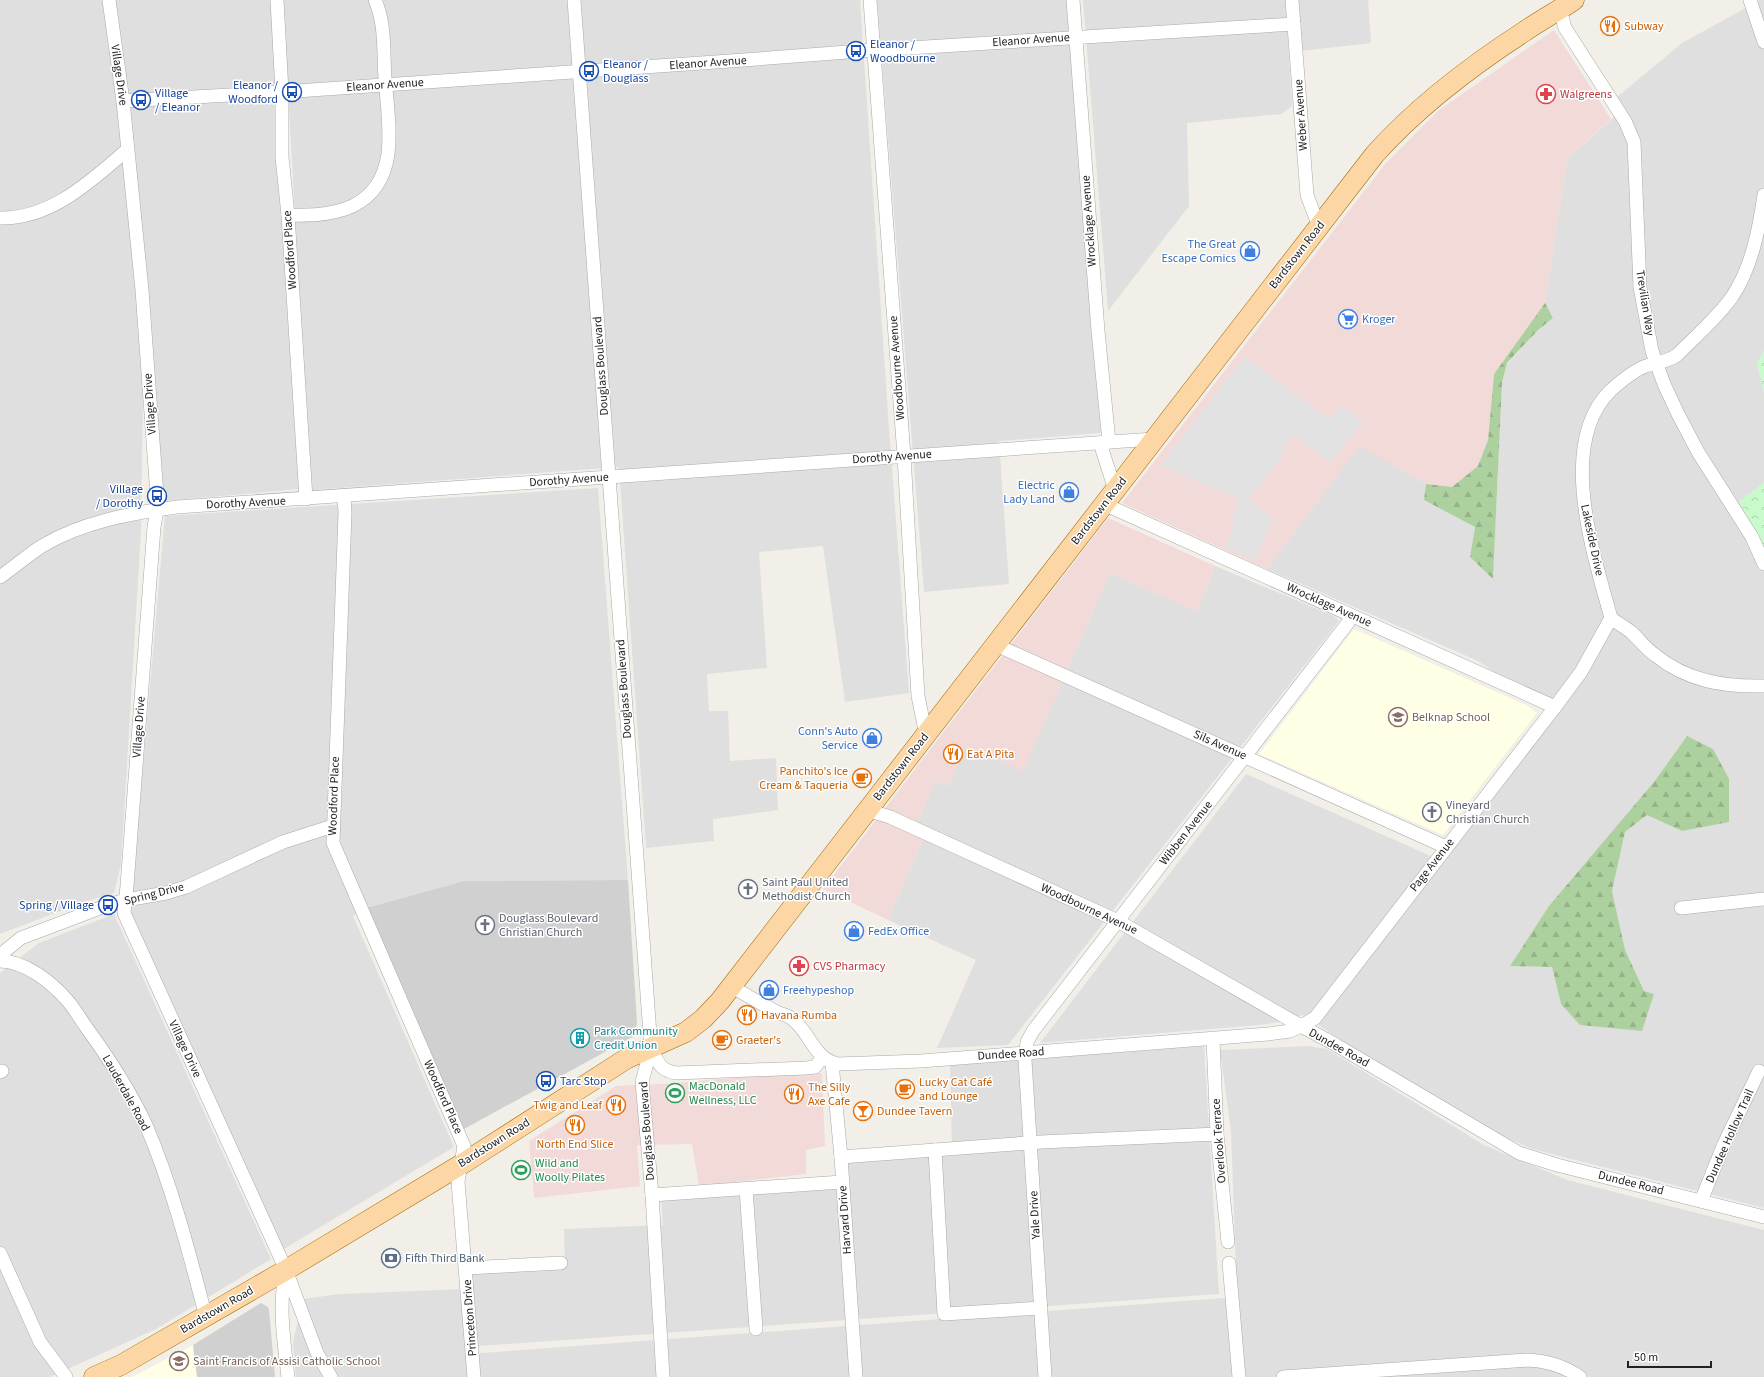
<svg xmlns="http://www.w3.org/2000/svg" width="1764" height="1377" font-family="'Source Sans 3',sans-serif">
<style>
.residential{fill:#e0dfdf;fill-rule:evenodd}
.commercial{fill:#f2dad9}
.education{fill:#ffffe5}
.religious{fill:#d0d0d0}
.forest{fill:url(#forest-firs)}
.park{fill:url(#park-crowns)}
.parking{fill:#e2e2e2}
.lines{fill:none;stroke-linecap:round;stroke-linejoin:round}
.minor-casing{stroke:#a9a9a9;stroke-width:14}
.primary-casing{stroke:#a06b00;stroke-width:21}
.minor{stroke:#fff;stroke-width:13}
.primary{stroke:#fcd6a4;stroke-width:20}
.labels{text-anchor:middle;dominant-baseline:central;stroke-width:3;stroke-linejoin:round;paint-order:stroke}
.food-label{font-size:12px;fill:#c56008;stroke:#fff;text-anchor:start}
.street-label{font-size:12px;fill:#222;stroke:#fff}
.transit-label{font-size:12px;fill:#164399;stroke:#fff;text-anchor:start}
.health-label{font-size:12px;fill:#be3a42;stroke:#fff;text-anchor:start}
.shop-label{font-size:12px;fill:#366cbe;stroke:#fff;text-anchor:end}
.education-label{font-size:12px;fill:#785e54;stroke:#fff;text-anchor:start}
.worship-label{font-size:12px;fill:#5b616d;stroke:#fff;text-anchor:start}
.culture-label{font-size:12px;fill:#0d838f;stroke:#fff;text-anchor:start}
.leisure-label{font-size:12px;fill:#27864d;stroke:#fff;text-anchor:start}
.service-label{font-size:12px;fill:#4e5e75;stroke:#fff;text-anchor:start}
</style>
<defs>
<pattern id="forest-firs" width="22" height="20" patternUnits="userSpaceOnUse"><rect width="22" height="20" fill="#add19e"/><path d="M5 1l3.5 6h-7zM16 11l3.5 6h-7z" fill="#95b388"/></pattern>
<pattern id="park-crowns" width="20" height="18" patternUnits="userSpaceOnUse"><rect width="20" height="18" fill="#c8facc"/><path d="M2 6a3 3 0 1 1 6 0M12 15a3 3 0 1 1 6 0" fill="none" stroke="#acd6af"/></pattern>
</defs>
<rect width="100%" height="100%" fill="#f2efe9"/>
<!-- residential -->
<g class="residential">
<polygon points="0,0 270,0 275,44 300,489 164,501 155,386 143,388 141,531 121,864 114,893 87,901 0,934"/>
<polygon points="281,0 860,0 889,429 909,693 845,702 823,546 759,552 767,668 707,674 709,711 728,711 730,761 776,758 778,810 713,819 714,841 646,848 619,467 311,490 285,40"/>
<polygon points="877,0 1067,0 1101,433 999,441 1009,584 924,592"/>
<polygon points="1083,0 1285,0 1288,39 1292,106 1281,114 1187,123 1189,206 1108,311"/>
<polygon points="1297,0 1368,0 1371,43 1301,51"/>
<path d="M1760 0H1764V351L1757 364 1764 392V483L1739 502 1764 548V1208L1532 1149 1491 1131 1430 1097 1303 1015 1285 1021 1260 1025 1040 1043 1246 774 1442 861 1554 713 1478 661 1267 569 1360 445 1426 484 1425 500 1475 527 1470 557 1493 578 1502 383 1507 364 1538 330 1553 318 1545 303 1567 159 1624 108 1616 98 1682 43ZM1687 736 1682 831 1647 815 1625 832 1612 891 1625 953 1644 991 1561 1004 1552 967 1511 966 1654 782Z"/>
<polygon points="598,488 628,880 464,881 366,908 353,916 454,1147 282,1250 130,912 165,516"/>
<polygon points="1215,566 1334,616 1339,621 1008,1045 937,1048 976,960 888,920 927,830 917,824 935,780 949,786 965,746 1023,770 1110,573 1197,611"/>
<polygon points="114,914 271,1259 156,1329 50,1377 0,1377 0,973 39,943"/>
<polygon points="1204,1046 1219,1294 478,1346 471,1272 565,1268 564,1229 663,1225 661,1198 848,1183 848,1159 952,1151 950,1065"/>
<polygon points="1308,1046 1327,1049 1484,1145 1567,1180 1764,1230 1764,1377 296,1377 293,1342 303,1299 340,1294 464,1289 468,1354 1237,1297 1231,1131 1220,1050"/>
</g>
<!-- commercial -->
<g class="commercial">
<polygon points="1554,30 1611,119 1567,159 1545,303 1494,374 1488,440 1478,466 1452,487 1426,484 1360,446 1267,569 1122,503 1386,163 1439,110"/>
<polygon points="1108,518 1215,566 1197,611 1110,573 1023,771 965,746 949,786 935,780 917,824 927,830 888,920 823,889"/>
<polygon points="811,1071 822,1074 825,1146 806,1150 806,1174 699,1186 692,1144 637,1145 640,1186 534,1198 529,1141 616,1086 663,1084"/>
</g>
<!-- education -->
<g class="education">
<polygon points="1354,629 1526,705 1537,713 1443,835 1259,754"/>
<polygon points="193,1345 197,1377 132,1377"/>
</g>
<!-- religious -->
<g class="religious">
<polygon points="628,880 637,1023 634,1036 464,1129 366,908 464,881"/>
<polygon points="261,1303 268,1307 269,1310 275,1377 197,1377 193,1345"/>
</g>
<!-- forest -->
<g class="forest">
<polygon points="1545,303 1553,318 1538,330 1507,363 1502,383 1493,579 1470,557 1475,527 1424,500 1426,484 1452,487 1478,466 1488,440 1494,374"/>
<polygon points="1687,736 1713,749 1729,779 1729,822 1682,831 1647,815 1625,832 1612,891 1625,950 1644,991 1654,994 1642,1031 1580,1025 1561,1004 1552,967 1510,966 1549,906 1654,782"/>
</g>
<!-- park -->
<g class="park">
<polygon points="1764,351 1764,392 1757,364"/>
<polygon points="1764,483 1764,548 1739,502"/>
</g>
<!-- parking -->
<polygon class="parking" points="1244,357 1329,419 1342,406 1363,422 1331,462 1293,435 1282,449 1285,452 1249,499 1273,519 1255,560 1225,548 1234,527 1230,525 1239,499 1160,466"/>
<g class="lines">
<defs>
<g id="minor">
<polyline points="109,0 123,101 142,290 157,496 157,510 154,527 127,886 124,913 286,1270 317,1353 331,1377"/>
<polyline points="277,0 282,92 282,157 288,215 306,499"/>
<polyline points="574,0 651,1048 642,1082 652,1195 663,1377"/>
<polyline points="870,0 904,456 918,696 926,735"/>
<polyline points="1073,0 1098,331 1109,442"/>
<polyline points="1292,0 1307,195 1319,227"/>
<polyline points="1750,0 1764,42"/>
<polyline points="1560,9 1565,28 1625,121 1634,142 1640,287 1652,351 1664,384 1678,414 1698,452 1752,537 1764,564"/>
<polyline points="123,101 282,92 730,61 861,51 1294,24"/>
<path d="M1764 195C1759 229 1752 267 1732 297 1717 318 1696 336 1677 355 1668 362 1657 362 1646 366 1635 370 1620 382 1611 390 1556 443 1594 555 1611 618 1617 623 1625 627 1631 632 1639 639 1646 649 1655 655 1687 681 1724 687 1764 686"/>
<path d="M288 215C335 217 380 209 388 154 391 129 387 103 385 78 383 52 386 25 375 0"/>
<path d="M0 218C51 219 91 181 127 150"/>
<polyline points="1100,443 1115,490"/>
<polyline points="344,496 345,513 333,843 464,1146 458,1182 474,1377"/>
<polyline points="1104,504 1555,707"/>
<path d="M0 577C14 567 28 555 42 546 82 522 131 513 177 507L1154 439"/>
<polyline points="994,644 1446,847"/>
<polyline points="867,810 890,817 1118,921 1301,1026 1315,1018 1555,707 1581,672 1611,618"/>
<polyline points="1681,908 1764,899"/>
<polyline points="0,955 21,938 108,905 126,900 166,893 186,887 283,842 333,826"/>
<path d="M0 961C25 961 51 982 67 1000 74 1008 80 1018 86 1027 108 1057 130 1091 146 1125 172 1186 189 1252 206 1317"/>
<path d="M731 986C746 995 761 1004 777 1012 781 1014 787 1015 791 1018 810 1031 813 1059 838 1064L921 1061 1268 1034 1290 1031 1301 1026 1331 1042 1519 1153 1557 1165 1764 1217"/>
<polyline points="1213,1039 1217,1134 1228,1242"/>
<path d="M651 1048C658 1062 659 1070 676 1073L806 1068 815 1067 823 1057"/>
<polyline points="832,1063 841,1157 856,1377"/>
<polyline points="0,1072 2,1071"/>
<polyline points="935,1150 944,1314 1041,1308"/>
<polyline points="841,1157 1041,1142 1217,1134"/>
<polyline points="746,1189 756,1329"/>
<polyline points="652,1195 842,1182"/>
<polyline points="1701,1201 1724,1144 1759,1071"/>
<polyline points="0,1253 40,1342 66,1377"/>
<polyline points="1229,1263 1239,1377"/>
<polyline points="466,1268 561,1263"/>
<path d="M286 1270C278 1305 284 1342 288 1377"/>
<polyline points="1045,1377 1025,1060 1027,1042 1033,1031 1347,624 1352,616"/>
<path d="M1283 1377 1528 1360C1548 1361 1564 1366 1580 1377"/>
</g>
<path id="primary" d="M94 1377 121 1365 286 1270 462 1164 626 1059 686 1032 703 1019 720 1001 1375 154C1418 106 1471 66 1525 31 1541 20 1558 11 1574 0"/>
</defs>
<!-- minor casing -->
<use href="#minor" class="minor-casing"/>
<!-- primary casing -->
<use href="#primary" class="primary-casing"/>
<!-- minor -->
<use href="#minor" class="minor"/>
<!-- primary -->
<use href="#primary" class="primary"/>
</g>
<!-- icons -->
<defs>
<symbol id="restaurant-ring" viewBox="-11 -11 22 22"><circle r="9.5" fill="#fff" stroke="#e8710a" stroke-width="1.5"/><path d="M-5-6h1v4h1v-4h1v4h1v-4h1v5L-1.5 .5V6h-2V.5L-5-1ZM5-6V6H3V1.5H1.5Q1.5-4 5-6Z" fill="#e8710a"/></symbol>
<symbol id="bus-ring" viewBox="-11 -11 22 22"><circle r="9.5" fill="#fff" stroke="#1a4fb4" stroke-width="1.5"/><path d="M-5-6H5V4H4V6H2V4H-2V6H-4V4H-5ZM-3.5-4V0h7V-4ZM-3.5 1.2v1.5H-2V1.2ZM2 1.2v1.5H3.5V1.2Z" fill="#1a4fb4"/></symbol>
<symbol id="pharmacy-ring" viewBox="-11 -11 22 22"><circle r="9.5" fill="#fff" stroke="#e0444e" stroke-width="1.5"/><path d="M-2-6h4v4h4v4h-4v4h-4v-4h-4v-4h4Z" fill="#e0444e"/></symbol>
<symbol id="shop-ring" viewBox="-11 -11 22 22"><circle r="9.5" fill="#fff" stroke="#3f7fe0" stroke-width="1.5"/><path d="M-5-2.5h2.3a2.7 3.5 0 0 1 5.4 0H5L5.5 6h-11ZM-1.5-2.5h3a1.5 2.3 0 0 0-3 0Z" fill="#3f7fe0"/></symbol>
<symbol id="supermarket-ring" viewBox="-11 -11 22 22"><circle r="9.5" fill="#fff" stroke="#3f7fe0" stroke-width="1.5"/><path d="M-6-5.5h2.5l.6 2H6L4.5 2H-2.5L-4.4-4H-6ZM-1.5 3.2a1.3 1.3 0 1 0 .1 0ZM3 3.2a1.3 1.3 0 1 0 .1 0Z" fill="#3f7fe0"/></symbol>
<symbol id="school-ring" viewBox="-11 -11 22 22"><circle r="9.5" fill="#fff" stroke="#8d6e63" stroke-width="1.5"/><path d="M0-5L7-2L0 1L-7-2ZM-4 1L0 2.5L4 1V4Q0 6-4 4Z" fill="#8d6e63"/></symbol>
<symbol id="cafe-ring" viewBox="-11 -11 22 22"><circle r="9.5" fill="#fff" stroke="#e8710a" stroke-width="1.5"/><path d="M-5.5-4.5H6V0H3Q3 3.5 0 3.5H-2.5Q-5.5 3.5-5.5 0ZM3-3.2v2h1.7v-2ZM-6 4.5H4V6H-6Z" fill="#e8710a"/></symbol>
<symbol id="church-ring" viewBox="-11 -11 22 22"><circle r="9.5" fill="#fff" stroke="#6b7280" stroke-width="1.5"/><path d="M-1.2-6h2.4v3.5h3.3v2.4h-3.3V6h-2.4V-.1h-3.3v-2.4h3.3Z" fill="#6b7280"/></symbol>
<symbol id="building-ring" viewBox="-11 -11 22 22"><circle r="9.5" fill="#fff" stroke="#0f9aa8" stroke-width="1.5"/><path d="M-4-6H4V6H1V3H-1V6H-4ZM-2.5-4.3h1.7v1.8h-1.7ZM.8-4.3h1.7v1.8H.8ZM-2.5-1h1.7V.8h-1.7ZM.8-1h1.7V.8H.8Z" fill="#0f9aa8"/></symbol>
<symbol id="stadium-ring" viewBox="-11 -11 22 22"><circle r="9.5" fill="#fff" stroke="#2e9e5b" stroke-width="1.5"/><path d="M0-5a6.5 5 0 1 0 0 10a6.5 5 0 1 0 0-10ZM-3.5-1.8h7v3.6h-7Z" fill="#2e9e5b"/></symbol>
<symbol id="bar-ring" viewBox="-11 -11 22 22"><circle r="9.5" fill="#fff" stroke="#e8710a" stroke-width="1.5"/><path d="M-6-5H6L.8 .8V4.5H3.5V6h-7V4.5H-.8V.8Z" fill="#e8710a"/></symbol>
<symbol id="bank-ring" viewBox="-11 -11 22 22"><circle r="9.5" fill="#fff" stroke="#5c6f8a" stroke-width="1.5"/><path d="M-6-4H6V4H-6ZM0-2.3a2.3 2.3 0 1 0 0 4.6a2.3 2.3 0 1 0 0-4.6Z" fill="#5c6f8a"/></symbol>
</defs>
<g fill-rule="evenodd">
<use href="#restaurant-ring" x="1599" y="15" width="22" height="22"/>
<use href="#bus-ring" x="845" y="40" width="22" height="22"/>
<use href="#bus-ring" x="578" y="60" width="22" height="22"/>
<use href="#bus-ring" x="281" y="81" width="22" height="22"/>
<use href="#pharmacy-ring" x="1535" y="83" width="22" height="22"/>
<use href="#bus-ring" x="130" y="89" width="22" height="22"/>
<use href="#shop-ring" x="1239" y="240" width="22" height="22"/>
<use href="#supermarket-ring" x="1337" y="308" width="22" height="22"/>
<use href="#shop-ring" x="1058" y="481" width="22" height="22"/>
<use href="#bus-ring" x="146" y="485" width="22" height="22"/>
<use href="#school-ring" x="1387" y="706" width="22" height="22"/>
<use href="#shop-ring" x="861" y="727" width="22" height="22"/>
<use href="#restaurant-ring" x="942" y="743" width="22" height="22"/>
<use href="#cafe-ring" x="851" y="767" width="22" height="22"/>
<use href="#church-ring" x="1421" y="801" width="22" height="22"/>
<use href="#church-ring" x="737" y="878" width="22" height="22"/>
<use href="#bus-ring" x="97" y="894" width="22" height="22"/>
<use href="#church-ring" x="474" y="914" width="22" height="22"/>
<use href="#shop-ring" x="843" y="920" width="22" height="22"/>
<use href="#pharmacy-ring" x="788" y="955" width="22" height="22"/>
<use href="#shop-ring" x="758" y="979" width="22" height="22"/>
<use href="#restaurant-ring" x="736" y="1004" width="22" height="22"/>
<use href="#building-ring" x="569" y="1027" width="22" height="22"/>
<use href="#cafe-ring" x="711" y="1029" width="22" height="22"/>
<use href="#bus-ring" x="535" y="1070" width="22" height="22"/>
<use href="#cafe-ring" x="894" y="1078" width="22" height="22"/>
<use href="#stadium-ring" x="664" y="1082" width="22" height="22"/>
<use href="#restaurant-ring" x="783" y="1083" width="22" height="22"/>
<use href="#restaurant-ring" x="605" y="1094" width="22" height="22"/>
<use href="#bar-ring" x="852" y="1100" width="22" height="22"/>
<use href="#restaurant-ring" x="564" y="1114" width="22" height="22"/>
<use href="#stadium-ring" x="510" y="1159" width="22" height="22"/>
<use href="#bank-ring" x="380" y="1247" width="22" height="22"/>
<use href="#school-ring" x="168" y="1350" width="22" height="22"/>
</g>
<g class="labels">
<!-- food labels -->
<g class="food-label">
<text x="1624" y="26">Subway</text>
<text x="967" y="754">Eat A Pita</text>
<text x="848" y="771" text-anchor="end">Panchito's Ice<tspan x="848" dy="14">Cream &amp; Taqueria</tspan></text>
<text x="761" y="1015">Havana Rumba</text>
<text x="736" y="1040">Graeter's</text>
<text x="919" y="1082">Lucky Cat Café<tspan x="919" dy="14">and Lounge</tspan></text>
<text x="808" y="1087">The Silly<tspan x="808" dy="14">Axe Cafe</tspan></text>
<text x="602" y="1105" text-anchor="end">Twig and Leaf</text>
<text x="877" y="1111">Dundee Tavern</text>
<text x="575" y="1144" text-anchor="middle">North End Slice</text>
</g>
<!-- street labels -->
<g class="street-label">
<text transform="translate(1031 40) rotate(-4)">Eleanor Avenue</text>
<text transform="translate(708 63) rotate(-4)">Eleanor Avenue</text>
<text transform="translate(119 75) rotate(82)">Village Drive</text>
<text transform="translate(385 85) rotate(-4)">Eleanor Avenue</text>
<text transform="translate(1301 115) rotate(-94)">Weber Avenue</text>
<text transform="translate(1089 221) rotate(-94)">Wrocklage Avenue</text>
<text transform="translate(290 250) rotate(-94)">Woodford Place</text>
<text transform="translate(1297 255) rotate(-52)">Bardstown Road</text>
<text transform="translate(1645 303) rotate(81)">Trevilian Way</text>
<text transform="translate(601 366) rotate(-94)">Douglass Boulevard</text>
<text transform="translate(897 368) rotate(-94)">Woodbourne Avenue</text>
<text transform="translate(150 404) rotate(-94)">Village Drive</text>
<text transform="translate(892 457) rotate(-4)">Dorothy Avenue</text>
<text transform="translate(569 480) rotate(-4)">Dorothy Avenue</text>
<text transform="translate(246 503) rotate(-3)">Dorothy Avenue</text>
<text transform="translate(1099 511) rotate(-52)">Bardstown Road</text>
<text transform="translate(1592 540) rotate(78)">Lakeside Drive</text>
<text transform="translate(1329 605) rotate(24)">Wrocklage Avenue</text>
<text transform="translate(624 689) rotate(-94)">Douglass Boulevard</text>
<text transform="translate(139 727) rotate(-86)">Village Drive</text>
<text transform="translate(1220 745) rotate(24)">Sils Avenue</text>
<text transform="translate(901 767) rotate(-52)">Bardstown Road</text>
<text transform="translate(334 796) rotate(-88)">Woodford Place</text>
<text transform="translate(1186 833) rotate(-52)">Wibben Avenue</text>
<text transform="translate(1432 865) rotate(-52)">Page Avenue</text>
<text transform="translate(154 894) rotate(-14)">Spring Drive</text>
<text transform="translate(1089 909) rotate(25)">Woodbourne Avenue</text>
<text transform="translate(1339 1048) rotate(29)">Dundee Road</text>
<text transform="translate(185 1049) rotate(65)">Village Drive</text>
<text transform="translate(1011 1054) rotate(-4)">Dundee Road</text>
<text transform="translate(126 1093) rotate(61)">Lauderdale Road</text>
<text transform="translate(443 1097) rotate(66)">Woodford Place</text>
<text transform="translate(647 1131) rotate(-94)">Douglass Boulevard</text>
<text transform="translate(1730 1136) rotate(-66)">Dundee Hollow Trail</text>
<text transform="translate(1219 1141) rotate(-94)">Overlook Terrace</text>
<text transform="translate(494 1143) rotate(-32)">Bardstown Road</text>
<text transform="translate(1631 1183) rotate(14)">Dundee Road</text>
<text transform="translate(1035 1215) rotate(-93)">Yale Drive</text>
<text transform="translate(845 1220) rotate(-94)">Harvard Drive</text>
<text transform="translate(217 1310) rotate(-30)">Bardstown Road</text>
<text transform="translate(470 1318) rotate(-94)">Princeton Drive</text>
</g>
<!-- transit labels -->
<g class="transit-label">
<text x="870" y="44">Eleanor /<tspan x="870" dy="14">Woodbourne</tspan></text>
<text x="603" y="64">Eleanor /<tspan x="603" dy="14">Douglass</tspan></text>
<text x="278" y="85" text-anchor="end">Eleanor /<tspan x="278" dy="14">Woodford</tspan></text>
<text x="155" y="93">Village<tspan x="155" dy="14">/ Eleanor</tspan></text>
<text x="143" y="489" text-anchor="end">Village<tspan x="143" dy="14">/ Dorothy</tspan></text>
<text x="94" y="905" text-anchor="end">Spring / Village</text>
<text x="560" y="1081">Tarc Stop</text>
</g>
<!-- health labels -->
<g class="health-label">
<text x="1560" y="94">Walgreens</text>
<text x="813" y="966">CVS Pharmacy</text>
</g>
<!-- shop labels -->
<g class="shop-label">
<text x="1236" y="244">The Great<tspan x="1236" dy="14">Escape Comics</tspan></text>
<text x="1362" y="319" text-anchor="start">Kroger</text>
<text x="1055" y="485">Electric<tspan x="1055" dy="14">Lady Land</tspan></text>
<text x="858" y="731">Conn's Auto<tspan x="858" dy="14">Service</tspan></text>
<text x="868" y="931" text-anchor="start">FedEx Office</text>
<text x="783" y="990" text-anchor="start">Freehypeshop</text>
</g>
<!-- education labels -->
<g class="education-label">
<text x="1412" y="717">Belknap School</text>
<text x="193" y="1361">Saint Francis of Assisi Catholic School</text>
</g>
<!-- worship labels -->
<g class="worship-label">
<text x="1446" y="805">Vineyard<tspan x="1446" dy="14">Christian Church</tspan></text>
<text x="762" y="882">Saint Paul United<tspan x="762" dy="14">Methodist Church</tspan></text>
<text x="499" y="918">Douglass Boulevard<tspan x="499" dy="14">Christian Church</tspan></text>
</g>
<!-- culture labels -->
<g class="culture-label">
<text x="594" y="1031">Park Community<tspan x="594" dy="14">Credit Union</tspan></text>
</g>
<!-- leisure labels -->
<g class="leisure-label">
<text x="689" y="1086">MacDonald<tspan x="689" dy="14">Wellness, LLC</tspan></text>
<text x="535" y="1163">Wild and<tspan x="535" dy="14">Woolly Pilates</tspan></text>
</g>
<!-- service labels -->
<g class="service-label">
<text x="405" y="1258">Fifth Third Bank</text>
</g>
</g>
<!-- scale -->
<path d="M1628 1361v6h83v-6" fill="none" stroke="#222222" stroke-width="2"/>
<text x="1634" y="1361" font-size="12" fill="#222222" stroke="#ffffff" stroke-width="3" paint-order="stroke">50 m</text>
</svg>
